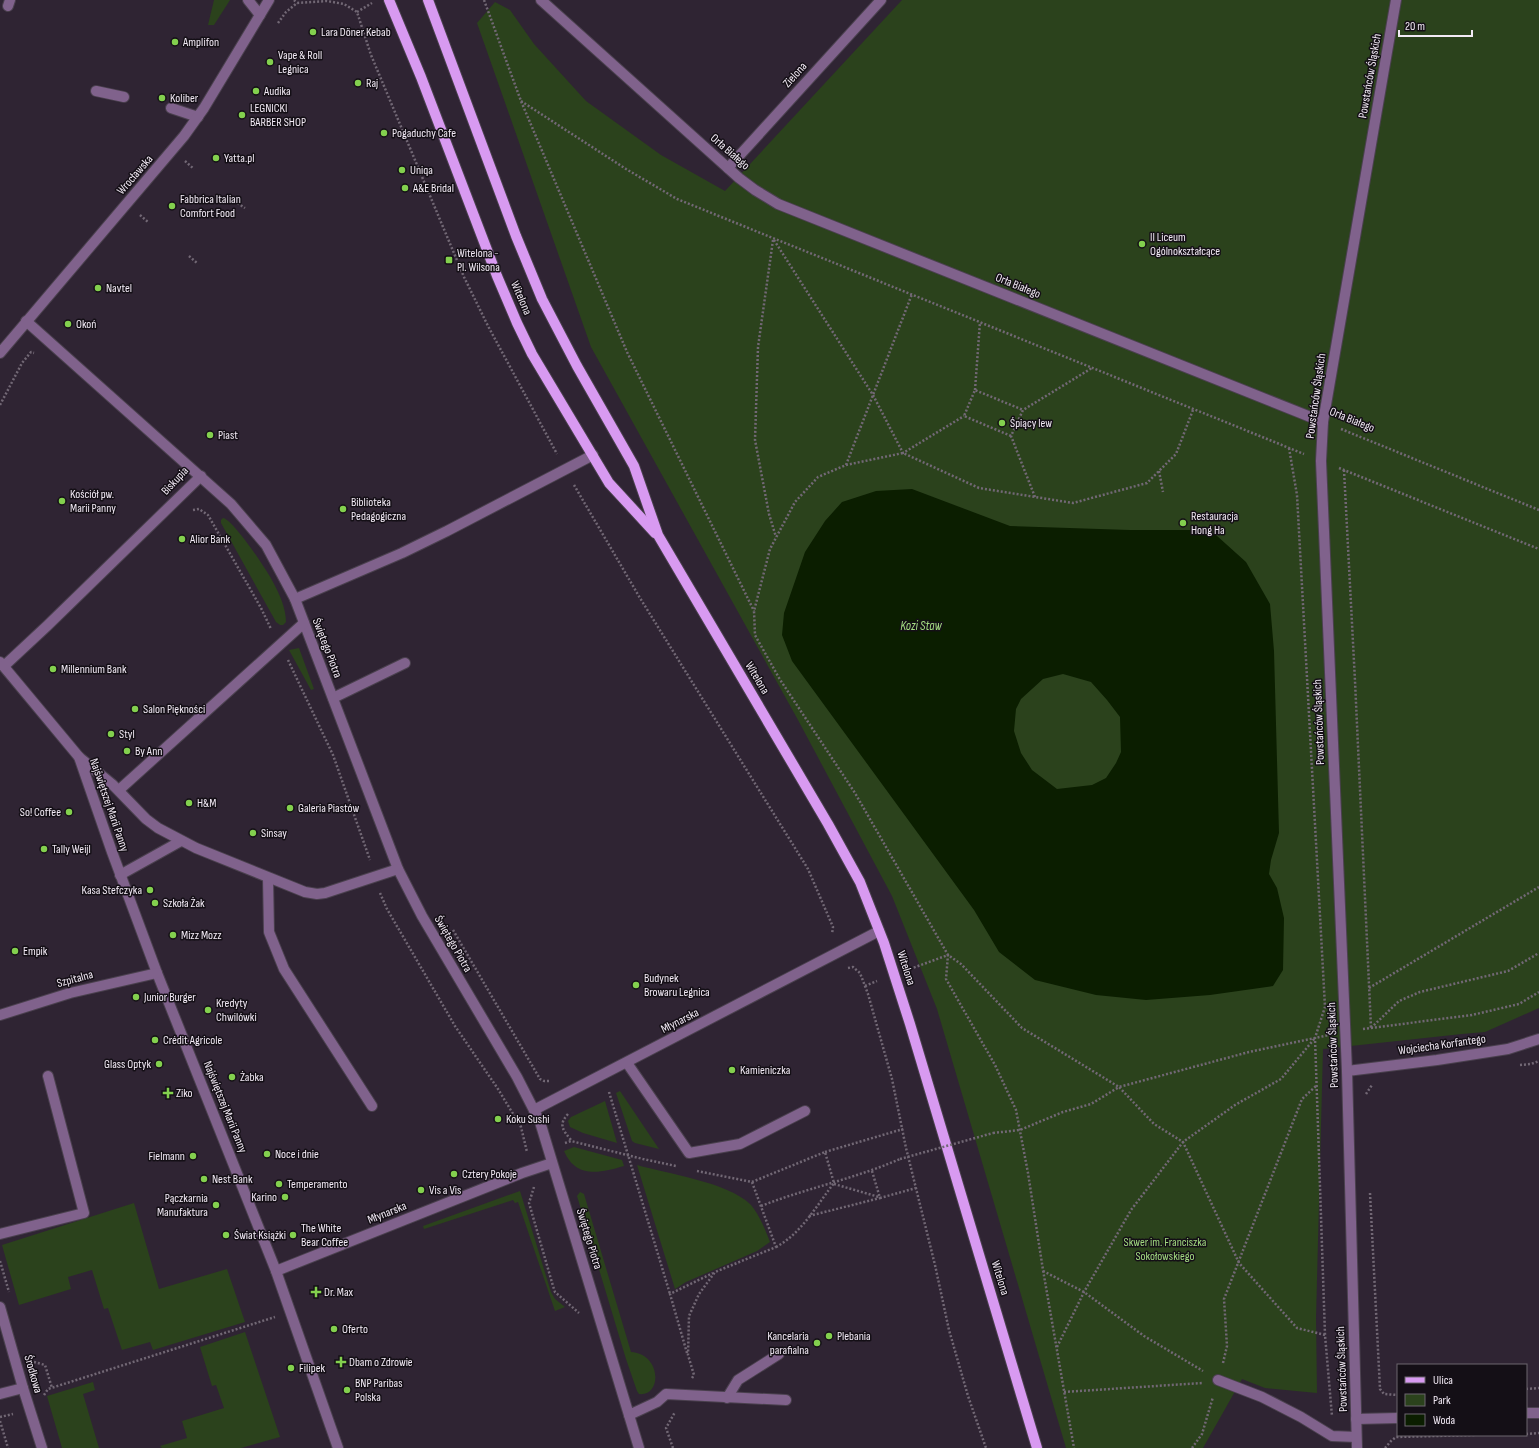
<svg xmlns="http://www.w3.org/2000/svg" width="1539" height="1448" font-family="'Sofia Sans Condensed',sans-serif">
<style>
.green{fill:#2b421c}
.water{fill:#0b1e00;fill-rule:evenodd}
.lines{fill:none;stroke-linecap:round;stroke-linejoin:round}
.lane-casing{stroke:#4a404e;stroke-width:12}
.street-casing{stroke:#4a404e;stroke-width:12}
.primary-casing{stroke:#4a404e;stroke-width:12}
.path{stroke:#726875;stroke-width:2.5;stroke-dasharray:2 2;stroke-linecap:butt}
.lane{stroke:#80628c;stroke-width:10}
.street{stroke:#80628c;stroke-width:10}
.primary{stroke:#d89af1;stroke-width:10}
.path-bridge{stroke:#726875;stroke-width:2.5;stroke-dasharray:2 2;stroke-linecap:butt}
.poi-dot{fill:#83d04e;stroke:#140f16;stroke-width:1.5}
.labels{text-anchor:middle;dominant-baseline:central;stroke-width:3;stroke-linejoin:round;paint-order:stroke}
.poi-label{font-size:12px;fill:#f2eaf5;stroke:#140f16;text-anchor:start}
.street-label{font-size:12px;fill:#f2eaf5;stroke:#140f16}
.park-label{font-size:12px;fill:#a2da81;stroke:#140f16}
.water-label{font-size:13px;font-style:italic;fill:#a5dd83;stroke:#140f16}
</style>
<rect width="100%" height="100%" fill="#2f2433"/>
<!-- green -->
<g class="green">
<polygon points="214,0 230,0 214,25 208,25"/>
<polygon points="902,0 1539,0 1539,1008 1485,1032 1462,1034 1323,1049 1316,1318 1317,1393 1265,1388 1242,1379 1203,1448 1066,1448 937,1009 892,896 798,720 591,347 477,23 495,2 510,10 534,44 586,101 661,155 725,191"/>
<path d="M223 518C233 519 269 573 274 584 280 595 286 609 286 622L283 625H280L276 622 221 523V520Z"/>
<polygon points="299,648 314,689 311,690 289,650"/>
<polygon points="620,1091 659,1149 635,1143 632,1141 616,1093"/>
<polygon points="605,1101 617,1143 583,1133 570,1127 568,1121 571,1117"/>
<path d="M574 1147 622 1160 624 1166C600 1173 576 1179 564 1151Z"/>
<path d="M637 1165C668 1174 727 1182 750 1204 758 1212 766 1231 770 1242L757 1251 686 1282 675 1289Z"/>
<polygon points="520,1191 551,1292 555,1299 565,1307 555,1311 518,1202 515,1203 513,1200 424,1229 423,1226"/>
<path d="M580 1192 584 1194 631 1352C662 1354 662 1397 639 1394L637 1391 626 1359 577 1196Z"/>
<polygon points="134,1203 159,1289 227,1269 245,1322 153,1350 150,1342 122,1350 108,1308 104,1309 92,1270 68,1277 71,1289 19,1305 2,1245"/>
<polygon points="245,1332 280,1437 241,1448 162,1448 160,1446 187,1438 182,1421 224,1408 216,1385 212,1386 200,1347"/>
<polygon points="93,1382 95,1390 83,1394 99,1448 62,1448 47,1396"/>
</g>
<!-- water -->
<path class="water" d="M912 489 1010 526 1130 530H1202L1216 535 1246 562 1270 604 1274 651 1279 833 1271 860 1269 874 1277 888 1284 918 1283 970 1273 986 1210 995 1146 1000 1096 995 1035 980 999 952 974 910 792 661 782 635 784 613 805 552 825 521 842 502 876 491ZM1063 674 1091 682 1107 700 1120 717 1121 752 1116 763 1106 778 1092 785 1057 789 1032 770 1021 753 1014 731 1016 709 1021 699 1043 679Z"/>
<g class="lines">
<defs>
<g id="lane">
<polyline points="8,6 10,0"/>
<polyline points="96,91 124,97"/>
<polyline points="171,108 198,117"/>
<polyline points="295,599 402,553 447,531 593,455"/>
<polyline points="333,698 405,663"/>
<polyline points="268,878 269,932 284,969 372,1106"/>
<polyline points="627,1063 689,1153 740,1144 805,1111"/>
<polyline points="0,1234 84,1213 48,1076"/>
<polyline points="1218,1380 1262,1397 1301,1417 1332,1436 1356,1437"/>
<polyline points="727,1398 738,1380 779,1354"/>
<polyline points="629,1415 657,1402 666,1394 786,1400"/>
</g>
<g id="street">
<polyline points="248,0 260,15"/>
<polyline points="541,0 739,178 755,190 778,204 1323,422"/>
<polyline points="728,168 881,0"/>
<polyline points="26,321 231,504 266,545 295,599 398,869 422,916 517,1077 540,1122 639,1448"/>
<polyline points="0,353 184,136 204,108 269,0"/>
<polyline points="0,662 79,757 112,852 157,973 276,1271 338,1448"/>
<polyline points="4,666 48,625 201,476"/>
<polyline points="79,757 112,784 146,819 158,828 196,848 305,892 317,894 325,893 398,869"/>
<polyline points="119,790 304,623"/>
<polyline points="120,875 181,841"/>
<polyline points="0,1015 70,993 157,973"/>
<polyline points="1347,1071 1437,1060 1508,1049 1539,1039"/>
<polyline points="534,1110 879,931"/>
<polyline points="276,1271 522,1173 552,1163"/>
<polyline points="0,1307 23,1388 42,1448"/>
<polyline points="0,1394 23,1388"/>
<polyline points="1526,1413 1539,1413"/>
<polyline points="1356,1419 1398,1418"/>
<polyline points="1357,1448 1347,1071 1321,461 1323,422 1396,0"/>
</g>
<g id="primary">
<polyline points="389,0 421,77 497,276 517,323 532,354 609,483 655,533"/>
<polyline points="428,0 516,236 542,299 577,366 634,466 658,535 828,824 860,882 884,943 910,1024 1037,1448"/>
</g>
</defs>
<!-- lane casing -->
<use href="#lane" class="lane-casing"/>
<!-- street casing -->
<use href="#street" class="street-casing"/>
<!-- primary casing -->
<use href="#primary" class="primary-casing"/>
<!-- path -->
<g class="path">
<polyline points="294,0 297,3"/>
<polyline points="484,0 521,101 627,352 754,611"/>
<polyline points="357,12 372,3"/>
<polyline points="278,23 286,12 297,3 327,1 344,4 357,12 371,55 464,277 488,326 557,454"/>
<polyline points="521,101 626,169 677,199 1304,454"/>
<polyline points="185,161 194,169"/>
<polyline points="234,201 245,208"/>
<polyline points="140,215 148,222"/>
<polyline points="773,240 758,347 755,440 769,514 776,537"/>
<polyline points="774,240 873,395 903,453 964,416"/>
<polyline points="189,256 197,263"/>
<polyline points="975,390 980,322"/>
<polyline points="0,405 22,363 31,352 34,353"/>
<polyline points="1193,410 1176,454 1147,483 1073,503 979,488 903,453 846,465 818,477 795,502 770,549 754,611 755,635 779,678 855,793 948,955 961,964 1022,1028 1119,1087 1249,1052 1329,1035"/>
<polyline points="1341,429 1539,510"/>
<polyline points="1011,436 964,416 975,390 1023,410"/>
<polyline points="1289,448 1297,495 1325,1007 1315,1038 1325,1335 1332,1416"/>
<polyline points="846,465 912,294"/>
<polyline points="1339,468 1539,549"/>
<polyline points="1344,470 1355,681 1371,1028"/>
<polyline points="1159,471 1163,492"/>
<polyline points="574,485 640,598 808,869 833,927 832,934"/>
<polyline points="1035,497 1011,436 1023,410 1092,368"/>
<polyline points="193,510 199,509 208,515 261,608 271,629"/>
<polyline points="288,660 333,755 370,860"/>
<polyline points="380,893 387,909 455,1026 498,1089 521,1127 527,1152"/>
<polyline points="453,930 540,1079 544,1081 550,1081"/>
<polyline points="848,968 853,967 860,973 868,994 892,1079 906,1148 935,1265 949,1330 968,1396 986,1448"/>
<polyline points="910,969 948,955 946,979 995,1065 1016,1110 1028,1173 1043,1270 1074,1448"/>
<polyline points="865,986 877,981"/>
<polyline points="1369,988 1539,887"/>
<polyline points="1371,1028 1399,1001 1420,992 1508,971 1539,953"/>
<polyline points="1363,1029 1472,1015 1519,1004 1539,992"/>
<polyline points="1520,1065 1531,1064 1539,1061"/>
<polyline points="609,1092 670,1294"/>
<polyline points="1366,1094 1372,1085"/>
<path d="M568 1114C558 1125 563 1130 571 1140"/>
<polyline points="993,1133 1020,1130 1063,1112 1091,1104 1119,1087 1154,1124 1183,1142 1239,1263 1297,1328 1325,1335"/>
<polyline points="565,1143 571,1141 643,1159 676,1166"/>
<polyline points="825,1152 903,1129"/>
<polyline points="697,1171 752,1182 825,1152 834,1183"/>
<polyline points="872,1171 880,1198 916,1188"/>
<polyline points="834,1184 879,1197"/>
<polyline points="534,1187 529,1203 553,1286 555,1292 579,1313"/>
<polyline points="1370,1193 1380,1389 1384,1394 1398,1395"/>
<path d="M761 1206C807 1188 854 1179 900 1159"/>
<polyline points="809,1216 880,1198"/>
<path d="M776 1247C801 1234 817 1205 834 1183"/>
<polyline points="0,1261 9,1292"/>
<polyline points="1043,1271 1084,1292 1144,1336 1203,1371"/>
<polyline points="1057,1347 1084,1292 1131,1210 1183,1142 1235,1105 1281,1079 1315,1038"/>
<polyline points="687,1353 670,1294 713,1273"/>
<polyline points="34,1362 45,1365 52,1388"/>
<polyline points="1223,1363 1227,1346 1224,1299 1302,1099 1316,1086"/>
<polyline points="692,1378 694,1375 688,1355 689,1316 699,1294 715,1272 776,1247 752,1182"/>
<polyline points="1526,1389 1539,1388"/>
<polyline points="1064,1392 1202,1383"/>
<polyline points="44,1395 48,1389 275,1317"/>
<polyline points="0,1417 13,1414"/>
<polyline points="0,1421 8,1448"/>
<polyline points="1526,1434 1539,1433"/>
<polyline points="673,1448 666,1428 675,1412"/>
<polyline points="1192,1448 1202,1434 1213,1397"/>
<polyline points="1385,1448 1391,1441 1396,1437 1475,1435"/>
</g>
<!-- lane -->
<use href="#lane" class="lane"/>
<!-- street -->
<use href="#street" class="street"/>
<!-- primary -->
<use href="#primary" class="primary"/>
<!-- path-bridge -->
<polyline class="path-bridge" points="900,1159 993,1133"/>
</g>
<!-- markers -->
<g class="poi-dot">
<circle cx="313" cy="32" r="4"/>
<circle cx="175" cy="42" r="4"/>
<circle cx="270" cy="62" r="4"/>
<circle cx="358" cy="83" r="4"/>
<circle cx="256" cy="91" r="4"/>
<circle cx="162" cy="98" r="4"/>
<circle cx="242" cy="115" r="4"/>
<circle cx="384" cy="133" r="4"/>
<circle cx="216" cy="158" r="4"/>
<circle cx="402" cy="170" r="4"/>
<circle cx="405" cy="188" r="4"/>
<circle cx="172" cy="206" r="4"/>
<circle cx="1142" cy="244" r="4"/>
<rect x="445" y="256" width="8" height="8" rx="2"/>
<circle cx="98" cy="288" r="4"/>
<circle cx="68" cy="324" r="4"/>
<circle cx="1002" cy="423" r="4"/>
<circle cx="210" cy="435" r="4"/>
<circle cx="62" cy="501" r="4"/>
<circle cx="343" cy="509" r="4"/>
<circle cx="1183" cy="523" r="4"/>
<circle cx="182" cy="539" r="4"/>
<circle cx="53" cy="669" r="4"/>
<circle cx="135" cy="709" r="4"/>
<circle cx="111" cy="734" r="4"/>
<circle cx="127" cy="751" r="4"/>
<circle cx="189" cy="803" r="4"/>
<circle cx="290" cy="808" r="4"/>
<circle cx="69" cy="812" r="4"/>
<circle cx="253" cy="833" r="4"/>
<circle cx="44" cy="849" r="4"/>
<circle cx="150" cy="890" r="4"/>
<circle cx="155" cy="903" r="4"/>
<circle cx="173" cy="935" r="4"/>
<circle cx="15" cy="951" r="4"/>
<circle cx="636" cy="985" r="4"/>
<circle cx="136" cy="997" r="4"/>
<circle cx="208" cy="1010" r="4"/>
<circle cx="155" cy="1040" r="4"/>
<circle cx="159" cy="1064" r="4"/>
<circle cx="732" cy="1070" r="4"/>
<circle cx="232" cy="1077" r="4"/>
<path d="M166 1087h4v4h4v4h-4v4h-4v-4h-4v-4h4z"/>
<circle cx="498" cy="1119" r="4"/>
<circle cx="267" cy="1154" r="4"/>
<circle cx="193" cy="1156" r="4"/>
<circle cx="454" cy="1174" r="4"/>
<circle cx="204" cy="1179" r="4"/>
<circle cx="279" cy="1184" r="4"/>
<circle cx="421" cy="1190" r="4"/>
<circle cx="285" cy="1197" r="4"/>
<circle cx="216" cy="1205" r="4"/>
<circle cx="226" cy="1235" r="4"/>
<circle cx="293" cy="1235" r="4"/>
<path d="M314 1286h4v4h4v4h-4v4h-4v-4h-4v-4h4z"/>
<circle cx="334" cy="1329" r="4"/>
<circle cx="829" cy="1336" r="4"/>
<circle cx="817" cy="1343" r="4"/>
<path d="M339 1356h4v4h4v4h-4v4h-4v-4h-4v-4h4z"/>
<circle cx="291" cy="1368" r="4"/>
<circle cx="347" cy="1390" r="4"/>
</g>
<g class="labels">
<!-- poi labels -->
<g class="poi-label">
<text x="321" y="32">Lara Döner Kebab</text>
<text x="183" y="42">Amplifon</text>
<text x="278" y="55">Vape &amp; Roll<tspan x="278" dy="14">Legnica</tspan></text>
<text x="366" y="83">Raj</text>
<text x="264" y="91">Audika</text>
<text x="170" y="98">Koliber</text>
<text x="250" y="108">LEGNICKI<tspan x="250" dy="14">BARBER SHOP</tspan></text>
<text x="392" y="133">Pogaduchy Cafe</text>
<text x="224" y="158">Yatta.pl</text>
<text x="410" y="170">Uniqa</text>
<text x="413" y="188">A&amp;E Bridal</text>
<text x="180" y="199">Fabbrica Italian<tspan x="180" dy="14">Comfort Food</tspan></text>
<text x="1150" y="237">II Liceum<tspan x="1150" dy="14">Ogólnokształcące</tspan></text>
<text x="457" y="253">Witelona -<tspan x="457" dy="14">Pl. Wilsona</tspan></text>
<text x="106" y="288">Navtel</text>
<text x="76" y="324">Okoń</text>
<text x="1010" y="423">Śpiący lew</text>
<text x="218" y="435">Piast</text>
<text x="70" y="494">Kościół pw.<tspan x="70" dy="14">Marii Panny</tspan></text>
<text x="351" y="502">Biblioteka<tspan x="351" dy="14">Pedagogiczna</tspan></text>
<text x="1191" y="516">Restauracja<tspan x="1191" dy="14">Hong Ha</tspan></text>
<text x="190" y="539">Alior Bank</text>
<text x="61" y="669">Millennium Bank</text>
<text x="143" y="709">Salon Piękności</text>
<text x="119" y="734">Styl</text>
<text x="135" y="751">By Ann</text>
<text x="197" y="803">H&amp;M</text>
<text x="298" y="808">Galeria Piastów</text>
<text x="61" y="812" text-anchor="end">So! Coffee</text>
<text x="261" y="833">Sinsay</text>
<text x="52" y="849">Tally Weijl</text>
<text x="142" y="890" text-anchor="end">Kasa Stefczyka</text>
<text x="163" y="903">Szkoła Żak</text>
<text x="181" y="935">Mizz Mozz</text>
<text x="23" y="951">Empik</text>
<text x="644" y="978">Budynek<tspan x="644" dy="14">Browaru Legnica</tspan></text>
<text x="144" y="997">Junior Burger</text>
<text x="216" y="1003">Kredyty<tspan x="216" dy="14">Chwilówki</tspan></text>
<text x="163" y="1040">Crédit Agricole</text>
<text x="151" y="1064" text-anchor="end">Glass Optyk</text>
<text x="740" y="1070">Kamieniczka</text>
<text x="240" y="1077">Żabka</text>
<text x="176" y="1093">Ziko</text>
<text x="506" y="1119">Koku Sushi</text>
<text x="275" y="1154">Noce i dnie</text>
<text x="185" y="1156" text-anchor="end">Fielmann</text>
<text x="462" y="1174">Cztery Pokoje</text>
<text x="212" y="1179">Nest Bank</text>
<text x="287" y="1184">Temperamento</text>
<text x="429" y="1190">Vis a Vis</text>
<text x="277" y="1197" text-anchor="end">Karino</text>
<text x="208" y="1198" text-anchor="end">Pączkarnia<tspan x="208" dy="14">Manufaktura</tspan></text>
<text x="301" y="1228">The White<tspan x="301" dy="14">Bear Coffee</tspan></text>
<text x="234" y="1235">Świat Książki</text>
<text x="324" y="1292">Dr. Max</text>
<text x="342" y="1329">Oferto</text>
<text x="809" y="1336" text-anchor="end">Kancelaria<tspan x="809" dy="14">parafialna</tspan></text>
<text x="837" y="1336">Plebania</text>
<text x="349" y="1362">Dbam o Zdrowie</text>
<text x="299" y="1368">Filipek</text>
<text x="355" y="1383">BNP Paribas<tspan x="355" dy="14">Polska</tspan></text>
</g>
<!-- street labels -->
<g class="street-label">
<text transform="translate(795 75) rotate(-48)">Zielona</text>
<text transform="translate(1370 76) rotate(-80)">Powstańców Śląskich</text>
<text transform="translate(730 152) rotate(41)">Orła Białego</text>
<text transform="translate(135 175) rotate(-49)">Wrocławska</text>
<text transform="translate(1018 286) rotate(22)">Orła Białego</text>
<text transform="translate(521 298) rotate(67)">Witelona</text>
<text transform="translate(1316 396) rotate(-82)">Powstańców Śląskich</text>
<text transform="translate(1352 420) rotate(22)">Orła Białego</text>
<text transform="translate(175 481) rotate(-47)">Biskupia</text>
<text transform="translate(327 648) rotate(69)">Świętego Piotra</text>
<text transform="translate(757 678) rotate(59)">Witelona</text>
<text transform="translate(1319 722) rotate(-92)">Powstańców Śląskich</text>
<text transform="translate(109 805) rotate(71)">Najświętszej Marii Panny</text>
<text transform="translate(453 944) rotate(60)">Świętego Piotra</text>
<text transform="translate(906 968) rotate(72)">Witelona</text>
<text transform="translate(75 979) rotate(-15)">Szpitalna</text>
<text transform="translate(680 1021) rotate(-27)">Młynarska</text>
<text transform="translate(1333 1045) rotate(-92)">Powstańców Śląskich</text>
<text transform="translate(1442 1045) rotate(-8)">Wojciecha Korfantego</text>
<text transform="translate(225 1107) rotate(68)">Najświętszej Marii Panny</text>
<text transform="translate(387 1213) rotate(-22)">Młynarska</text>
<text transform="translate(589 1239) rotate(73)">Świętego Piotra</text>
<text transform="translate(1000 1278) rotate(73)">Witelona</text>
<text transform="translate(1342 1369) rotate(-92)">Powstańców Śląskich</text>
<text transform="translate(33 1374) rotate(74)">Środkowa</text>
</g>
<!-- park labels -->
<g class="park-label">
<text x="1165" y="1242">Skwer im. Franciszka<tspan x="1165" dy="14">Sokołowskiego</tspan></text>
</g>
<!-- water labels -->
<g class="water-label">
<text x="921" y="626">Kozi Staw</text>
</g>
</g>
<!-- legend -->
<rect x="1397" y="1364" width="130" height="72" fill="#140f16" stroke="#6d676f"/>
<rect x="1405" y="1377" width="20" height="6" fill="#d89af1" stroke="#6d676f"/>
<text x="1433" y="1384" font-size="12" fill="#f2eaf5">Ulica</text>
<rect x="1405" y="1394" width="20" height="12" fill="#2b421c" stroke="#6d676f"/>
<text x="1433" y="1404" font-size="12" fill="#f2eaf5">Park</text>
<rect x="1405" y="1414" width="20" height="12" fill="#0b1e00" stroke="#6d676f"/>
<text x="1433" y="1424" font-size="12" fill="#f2eaf5">Woda</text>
<!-- scale -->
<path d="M1399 30v6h73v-6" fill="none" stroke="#f2eaf5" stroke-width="2"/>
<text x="1405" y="30" font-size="12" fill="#f2eaf5" stroke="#140f16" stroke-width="3" paint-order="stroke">20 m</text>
</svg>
